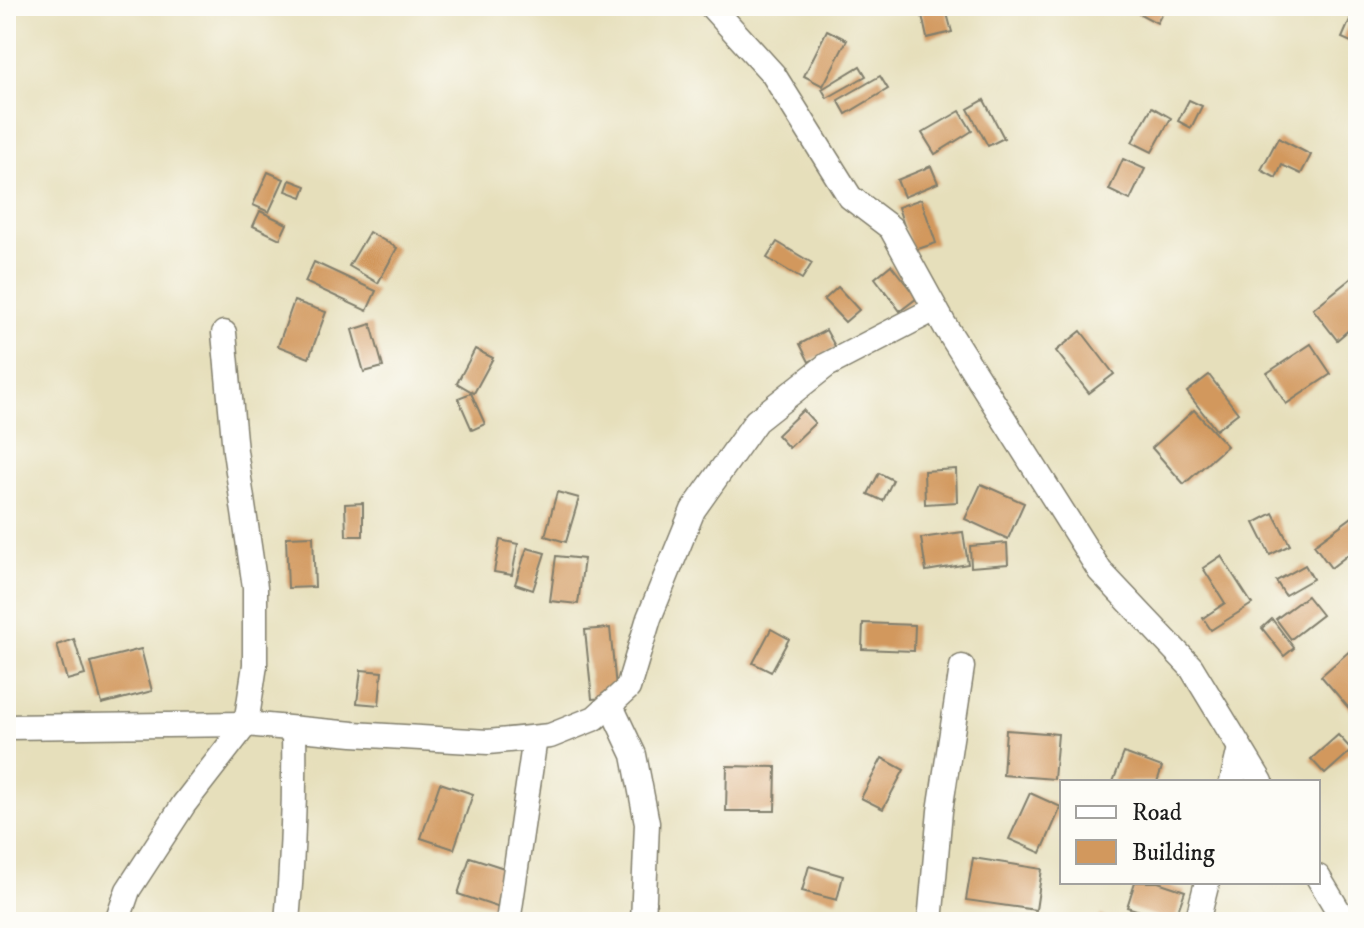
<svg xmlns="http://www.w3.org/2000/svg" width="1364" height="928" font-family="'IM FELL DW Pica',serif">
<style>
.building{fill:#d2985d}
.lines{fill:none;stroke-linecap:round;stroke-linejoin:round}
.minor-casing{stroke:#817e6c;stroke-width:27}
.minor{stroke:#fff;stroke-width:24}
</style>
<rect width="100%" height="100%" fill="#fdfcf7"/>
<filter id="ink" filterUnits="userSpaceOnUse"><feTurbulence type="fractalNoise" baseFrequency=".0125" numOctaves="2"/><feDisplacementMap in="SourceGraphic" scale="16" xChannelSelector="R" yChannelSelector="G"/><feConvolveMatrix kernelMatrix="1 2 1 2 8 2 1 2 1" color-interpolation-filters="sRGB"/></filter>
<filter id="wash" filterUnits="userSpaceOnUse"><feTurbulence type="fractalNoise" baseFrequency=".006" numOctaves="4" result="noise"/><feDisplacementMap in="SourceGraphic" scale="32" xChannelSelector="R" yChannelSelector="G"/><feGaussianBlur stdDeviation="1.8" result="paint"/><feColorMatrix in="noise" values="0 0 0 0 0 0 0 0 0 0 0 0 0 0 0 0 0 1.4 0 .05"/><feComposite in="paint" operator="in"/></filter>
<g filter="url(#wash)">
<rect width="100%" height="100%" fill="#e6dfbb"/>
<g id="blocks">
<!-- building -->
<g class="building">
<polygon points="920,6 945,6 952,32 927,38"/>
<polygon points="1125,6 1166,6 1157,23"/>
<polygon points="1216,6 1237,6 1232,14"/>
<polygon points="1356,6 1358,6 1358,45 1342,38"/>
<polygon points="827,30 847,40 823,86 804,76"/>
<polygon points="860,66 866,76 827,98 822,89"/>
<polygon points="880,76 888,89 846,114 838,100"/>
<polygon points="984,100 1004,138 988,146 968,109"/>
<polygon points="1189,100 1202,106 1191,128 1178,121"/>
<polygon points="1152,107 1171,118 1152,152 1132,142"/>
<polygon points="960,111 972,131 935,154 922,133"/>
<polygon points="1278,138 1311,155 1301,174 1282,165 1276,178 1261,170"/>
<polygon points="1123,159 1145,169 1130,200 1109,190"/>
<polygon points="931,166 938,183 904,197 897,180"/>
<polygon points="268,172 284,179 269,212 253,205"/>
<polygon points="290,180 306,186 302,197 286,191"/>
<polygon points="921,199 936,243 912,251 898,207"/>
<polygon points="260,211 287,224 280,239 253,226"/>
<polygon points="369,232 397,248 378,283 349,266"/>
<polygon points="777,242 812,263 802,279 767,258"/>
<polygon points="314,262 376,291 367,311 305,282"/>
<polygon points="891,265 917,298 900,311 875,278"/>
<polygon points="1354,276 1358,280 1358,322 1337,340 1313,309"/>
<polygon points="838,287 859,310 845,322 824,300"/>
<polygon points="294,301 326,312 309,358 278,346"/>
<polygon points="371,324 383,367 364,372 352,330"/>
<polygon points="826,330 836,348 809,362 800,344"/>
<polygon points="1081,331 1114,374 1089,393 1056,351"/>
<polygon points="1311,344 1331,374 1286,404 1267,373"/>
<polygon points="475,349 493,358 474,393 457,383"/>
<polygon points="1209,375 1238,413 1216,430 1187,392"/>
<polygon points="471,393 485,424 472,430 458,398"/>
<polygon points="803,410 815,423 789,448 777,435"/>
<polygon points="1194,410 1227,446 1184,484 1152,448"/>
<polygon points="956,469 957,502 925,504 924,471"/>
<polygon points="879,473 893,480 883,501 868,494"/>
<polygon points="981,484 1024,503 1008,539 965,519"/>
<polygon points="557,492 579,498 566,542 545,536"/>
<polygon points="363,503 363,536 346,536 345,504"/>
<polygon points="1273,513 1290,545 1270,555 1254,523"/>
<polygon points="1355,515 1358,519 1358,547 1331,568 1314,545"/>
<polygon points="963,532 968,564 926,571 921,538"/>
<polygon points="313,536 315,587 288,588 286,537"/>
<polygon points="500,540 518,544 512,575 494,572"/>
<polygon points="1007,543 1008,564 971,567 970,546"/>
<polygon points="527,548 545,553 533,590 515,584"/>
<polygon points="556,556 584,559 578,604 550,601"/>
<polygon points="1221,556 1252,604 1211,630 1203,618 1225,603 1203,568"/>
<polygon points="1305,565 1313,579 1285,595 1276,581"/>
<polygon points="1307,596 1322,615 1291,639 1276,619"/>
<polygon points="1272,619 1294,648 1284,656 1262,628"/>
<polygon points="863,623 915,625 914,651 862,649"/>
<polygon points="610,628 617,697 592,699 585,630"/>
<polygon points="771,629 789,639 771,672 753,663"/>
<polygon points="74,639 85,675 67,680 57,645"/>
<polygon points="1353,648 1358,653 1358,710 1354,714 1321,676"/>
<polygon points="141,649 152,691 102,704 91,662"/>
<polygon points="361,670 382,672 379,705 357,703"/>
<polygon points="1006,730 1058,734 1054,779 1003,775"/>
<polygon points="1338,735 1352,750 1325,774 1311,759"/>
<polygon points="1124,753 1162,767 1157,782 1113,782"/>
<polygon points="882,758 904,770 883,809 861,798"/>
<polygon points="727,766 776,767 775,811 726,811"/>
<polygon points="440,783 473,794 454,849 421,838"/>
<polygon points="1030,793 1061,807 1041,853 1009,839"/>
<polygon points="470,857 510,870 497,907 458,894"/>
<polygon points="973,858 1042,869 1036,910 966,900"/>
<polygon points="809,866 843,876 837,900 802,891"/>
<polygon points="1135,882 1158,882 1185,891 1174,922 1127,907"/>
<polygon points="1101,915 1117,922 1098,922"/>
</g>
</g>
</g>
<g filter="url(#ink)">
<use href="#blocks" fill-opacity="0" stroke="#817e6c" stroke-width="2"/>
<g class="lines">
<defs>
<g id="minor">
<polyline points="711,6 773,74 850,197 891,228 945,326 1100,571 1191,667 1261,782"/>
<polyline points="610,704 634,755 647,823 643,922"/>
<polyline points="6,727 246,724 353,734 488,742 550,736 595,718 628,688 649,618 693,510 756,421 827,365 935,309"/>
<polyline points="1232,782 1240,748"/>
<polyline points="1318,877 1345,922"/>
<polyline points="117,922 128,890 184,804 246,724 255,665 255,587 235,451 224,333"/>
<path d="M287 922C293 857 295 794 294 729"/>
<polyline points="508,922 535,738"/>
<polyline points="930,922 940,811 962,667"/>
<polyline points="1197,922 1207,882"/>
</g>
</defs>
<!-- minor casing -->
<use href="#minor" class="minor-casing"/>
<!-- minor -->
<use href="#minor" class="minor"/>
</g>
</g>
<!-- margin -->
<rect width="1364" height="928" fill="none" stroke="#fdfcf7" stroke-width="32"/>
<!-- legend -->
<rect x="1060" y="780" width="260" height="104" fill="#fdfcf7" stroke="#a3a29f" stroke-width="2"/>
<rect x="1076" y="806" width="40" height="12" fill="#ffffff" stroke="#a3a29f" stroke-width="2"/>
<text x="1132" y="820" font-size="24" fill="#1c1c1c">Road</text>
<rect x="1076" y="840" width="40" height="24" fill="#d2985d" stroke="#a3a29f" stroke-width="2"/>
<text x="1132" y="860" font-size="24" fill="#1c1c1c">Building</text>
</svg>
